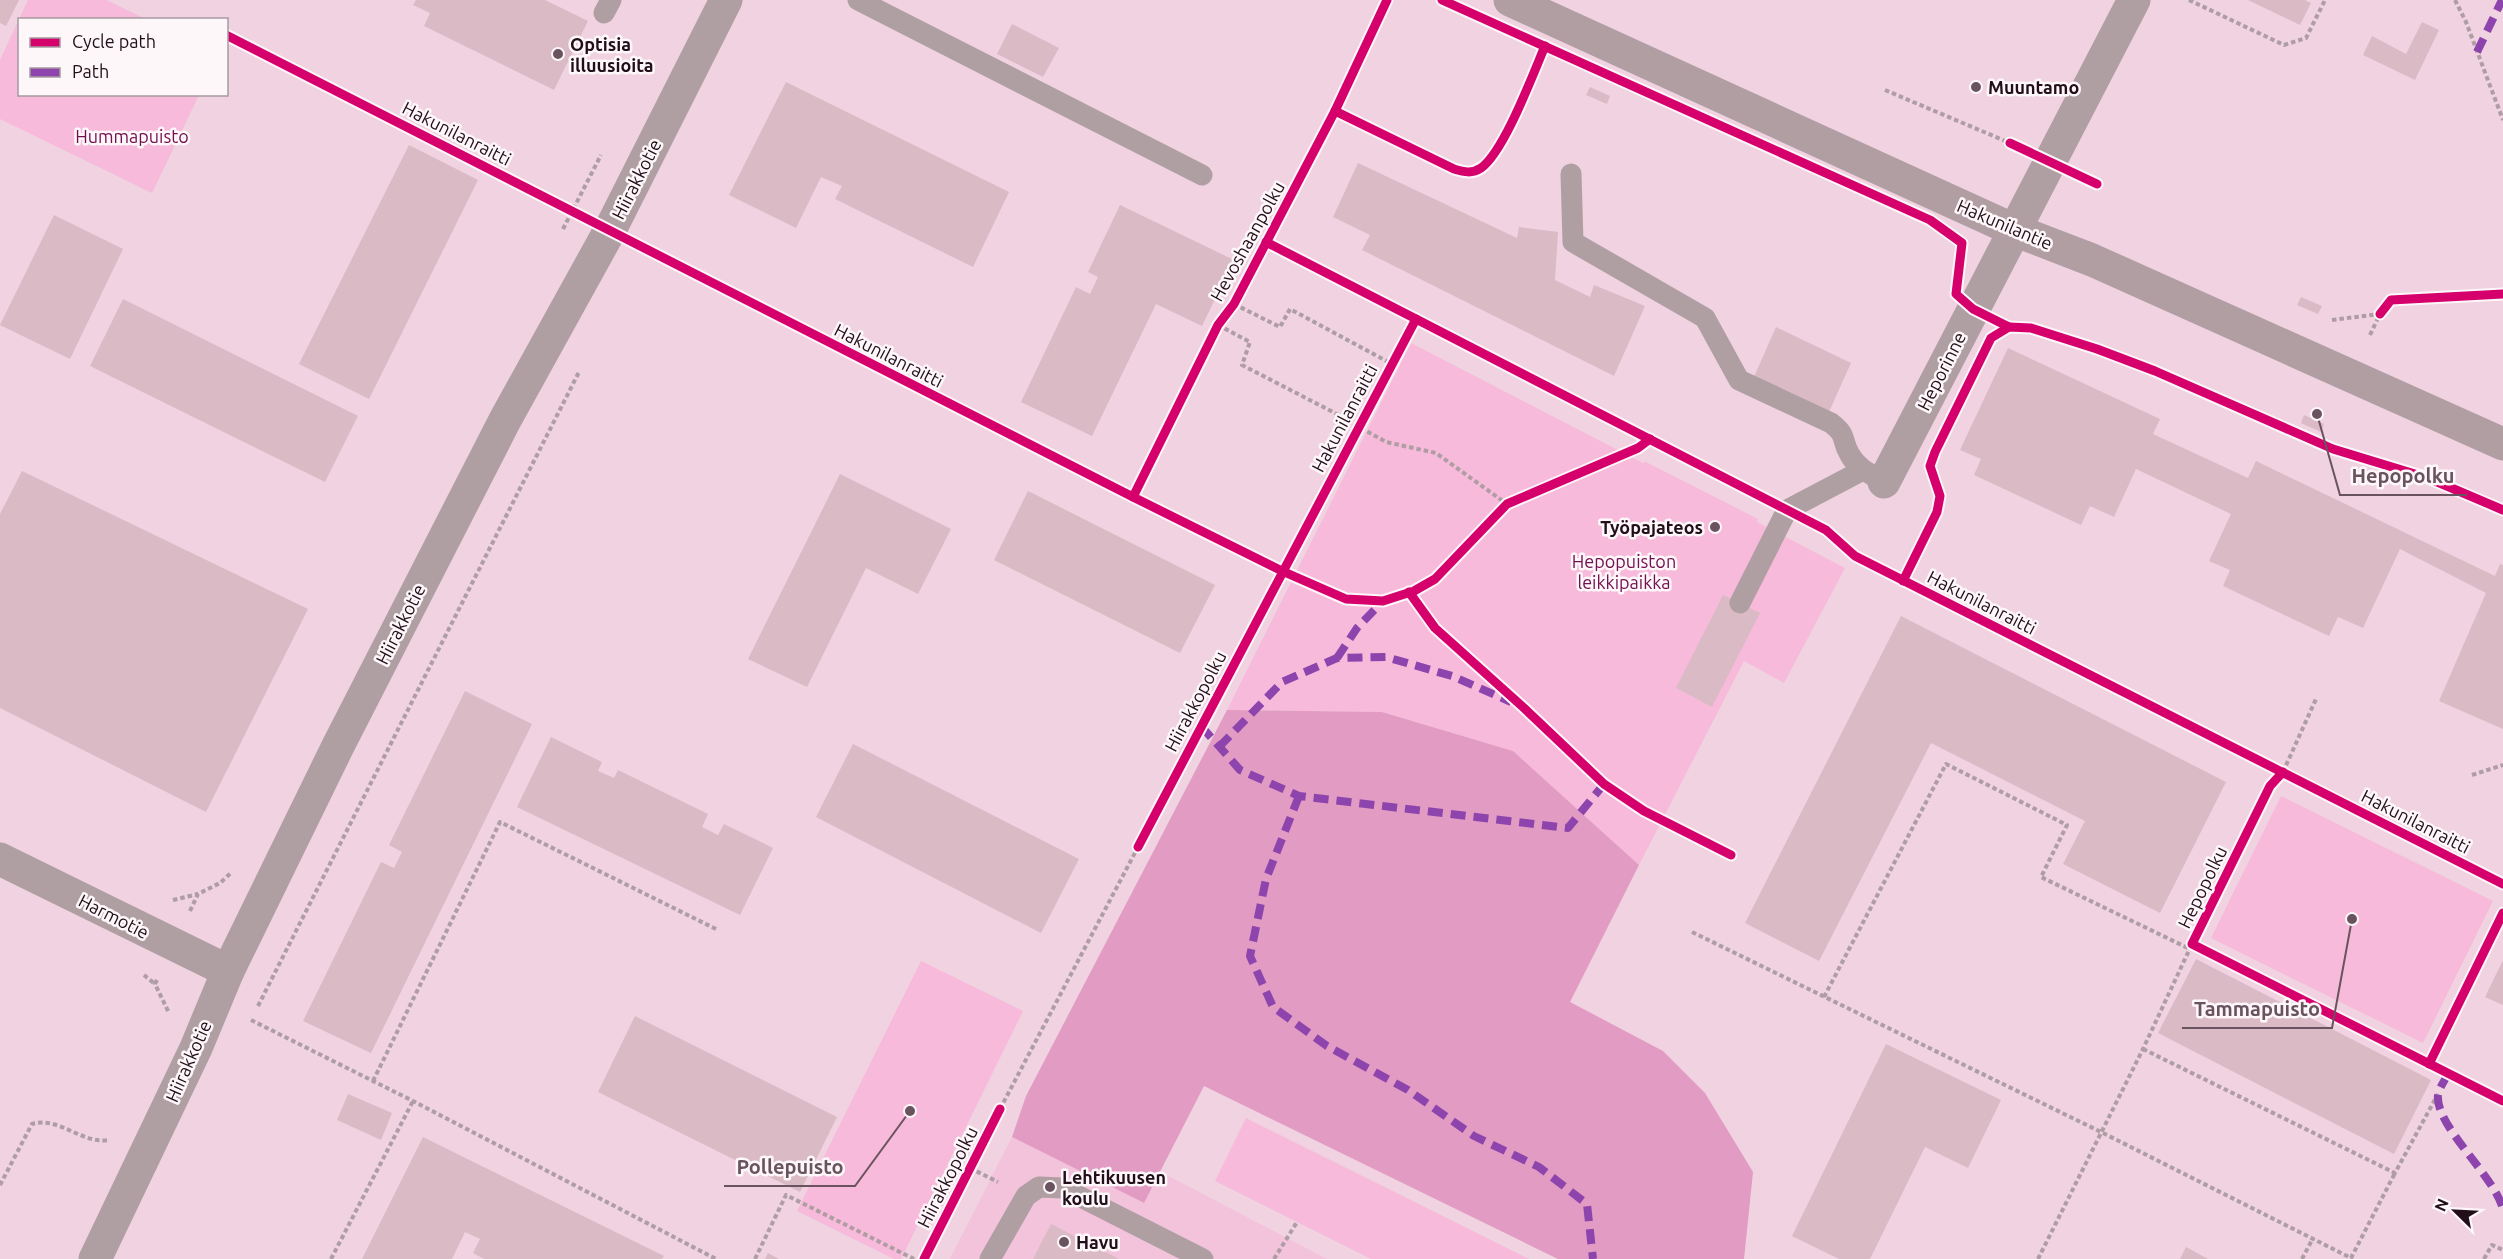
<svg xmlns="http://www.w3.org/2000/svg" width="2503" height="1259" font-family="Ubuntu,sans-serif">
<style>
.built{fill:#f3c2db}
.green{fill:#f7bada}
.forest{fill:#e29bc2}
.building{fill:#dabac5}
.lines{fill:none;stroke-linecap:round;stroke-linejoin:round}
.path{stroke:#af9da4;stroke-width:4;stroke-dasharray:4.5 3;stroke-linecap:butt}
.lane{stroke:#af9fa2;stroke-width:21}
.street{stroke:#af9fa2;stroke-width:33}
.secondary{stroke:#b09ea3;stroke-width:33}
.quiet{stroke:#8e44ad;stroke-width:8;stroke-dasharray:15 8;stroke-linecap:butt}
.cycleway-casing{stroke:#fdf7fa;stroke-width:13}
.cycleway{stroke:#d6006c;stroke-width:9}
.poi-dot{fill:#69535e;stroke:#fdf7fa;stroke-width:2}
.labels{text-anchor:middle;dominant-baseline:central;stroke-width:5;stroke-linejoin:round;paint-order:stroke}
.poi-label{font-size:18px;font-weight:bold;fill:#210e18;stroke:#fdf7fa;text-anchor:start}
.street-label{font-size:18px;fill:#210e18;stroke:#fdf7fa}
.park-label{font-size:18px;fill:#71104f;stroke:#fdf7fa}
.leader{fill:none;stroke:#69535e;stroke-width:2}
.callout-dot{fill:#69535e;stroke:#fdf7fa;stroke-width:2}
.callout-label{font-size:20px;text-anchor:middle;font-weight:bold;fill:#69535e;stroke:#fdf7fa;stroke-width:5;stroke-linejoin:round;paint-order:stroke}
</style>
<rect width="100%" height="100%" fill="#f0d2e1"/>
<!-- built -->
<polygon class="built" points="1012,1137 1143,1203 1161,1172 1327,1259 950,1259"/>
<!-- green -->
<g class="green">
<polygon points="28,0 106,0 146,19 20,20 20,94 199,95 152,193 0,119 0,60"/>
<polygon points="1411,343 1643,463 1646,462 1758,519 1757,522 1845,568 1784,683 1744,661 1639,865 1513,751 1382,712 1227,710"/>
<polygon points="2281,796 2493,901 2423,1043 2211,938"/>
<polygon points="921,961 1023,1011 901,1259 894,1259 797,1211"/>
<polygon points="1246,1118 1529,1259 1371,1259 1215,1181"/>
</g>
<!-- forest -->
<polygon class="forest" points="1227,710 1382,712 1513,751 1639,865 1570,1002 1663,1051 1705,1093 1753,1172 1744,1259 1558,1259 1204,1086 1144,1203 1012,1137 1026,1096"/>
<!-- building -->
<g class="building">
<polygon points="0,0 19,0 6,26 0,23"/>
<polygon points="416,0 545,0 588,21 554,90 424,26 430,13 413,5"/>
<polygon points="2248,0 2305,0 2311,3 2300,25"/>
<polygon points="2422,22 2439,30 2415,80 2363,55 2372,36 2406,54"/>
<polygon points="1012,24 1059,48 1043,77 997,54"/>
<polygon points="786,82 1009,192 973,267 835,199 842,186 821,177 796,228 729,195"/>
<polygon points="1590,87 1610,96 1607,104 1586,95"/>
<polygon points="409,145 478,180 369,399 299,364"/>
<polygon points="1358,163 1517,238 1519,227 1558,232 1555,280 1590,297 1594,285 1645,306 1614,376 1362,250 1370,235 1333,217"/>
<polygon points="1120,205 1234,260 1202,326 1156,304 1092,436 1021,402 1076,287 1090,294 1098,277 1088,272"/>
<polygon points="54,215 123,249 70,359 0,325"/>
<polygon points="2301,297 2322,306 2318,314 2297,305"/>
<polygon points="123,299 358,416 325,482 90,366"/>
<polygon points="1776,327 1851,363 1828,414 1753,379"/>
<polygon points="2008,348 2160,419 2153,434 2248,478 2256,461 2495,576 2500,564 2503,565 2503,729 2439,701 2486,593 2400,549 2363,628 2338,617 2329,636 2223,586 2230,570 2209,561 2231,514 2136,469 2114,517 2090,506 2081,525 1974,475 1981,459 1960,450"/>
<polygon points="2304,415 2324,424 2321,432 2301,423"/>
<polygon points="22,471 308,609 206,812 0,708 0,514"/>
<polygon points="840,474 951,529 918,594 866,568 807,687 748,659"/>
<polygon points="1028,491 1215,585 1180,653 994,560"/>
<polygon points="1723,595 1760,613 1712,707 1676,688"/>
<polygon points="1901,616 2226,782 2160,913 2063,864 2085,821 1931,743 1819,961 1745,923"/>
<polygon points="465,691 532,724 371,1053 303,1021 381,862 394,868 402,852 389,845"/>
<polygon points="551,737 602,762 598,771 614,778 618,770 708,814 702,827 718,835 724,824 773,848 740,915 517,807"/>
<polygon points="853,744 1079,859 1041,933 816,817"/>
<polygon points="2196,959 2431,1080 2394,1154 2158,1033"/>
<polygon points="2503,960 2503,1005 2485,997"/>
<polygon points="635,1016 837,1117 800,1192 598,1092"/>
<polygon points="1886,1044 2001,1100 1968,1168 1925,1147 1870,1259 1839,1259 1792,1236"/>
<polygon points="348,1094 392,1113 381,1140 337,1120"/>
<polygon points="423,1137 664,1256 662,1259 484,1259 473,1253 480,1239 465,1232 452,1259 362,1259"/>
<polygon points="1051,1224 1119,1259 1033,1259"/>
<polygon points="2186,1247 2208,1259 2180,1259"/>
<polygon points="768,1253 779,1259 765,1259"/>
</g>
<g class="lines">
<!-- path -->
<g class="path">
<polyline points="2189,0 2284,45 2306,38 2325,0"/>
<polyline points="2455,0 2466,22 2503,120"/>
<polyline points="1885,90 2017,146"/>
<polyline points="2083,177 2097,184"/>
<polyline points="563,229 601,155"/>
<polyline points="1234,304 1280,327 1290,309 1392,364"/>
<polyline points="2332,320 2380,314"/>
<polyline points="1218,325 1250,342 1242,365 1331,411 1386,442 1436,453 1507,504"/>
<polyline points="2370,335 2380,314"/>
<polyline points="2283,772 2316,699"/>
<polyline points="2472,775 2503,765"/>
<polyline points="173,900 198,894"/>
<polyline points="190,911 198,894 220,883 232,872"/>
<polyline points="1692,932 2101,1132 2351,1258 2395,1173"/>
<polyline points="144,975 155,984"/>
<polyline points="157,980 155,984 169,1013"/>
<polyline points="1824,997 1946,764 2067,825 2041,877 2190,949"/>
<polyline points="258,1006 579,372"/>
<polyline points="251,1020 413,1101 716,1259"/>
<polyline points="2143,1049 2395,1173 2438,1094"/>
<polyline points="373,1081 500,822 716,929"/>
<polyline points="1000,1109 1138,847"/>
<polyline points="970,1168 998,1182"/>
<path d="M0 1185 32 1124C59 1116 81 1144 108 1140"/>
<polyline points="331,1259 413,1101"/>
<polyline points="755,1259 786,1195 914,1259"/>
<polyline points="1274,1259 1297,1222"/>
<polyline points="2038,1259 2143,1049 2192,944"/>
<polyline points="2302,1259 2313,1238"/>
<polyline points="2484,1259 2492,1245 2503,1250"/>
</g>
<!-- lane -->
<g class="lane">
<polyline points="858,0 1202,175"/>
<polyline points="604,13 611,0"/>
<path d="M1571 174 1573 242 1705 318 1739 380 1831 423C1849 437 1840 439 1850 455 1858 469 1871 474 1884 482"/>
<polyline points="1740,603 1787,510 1863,470"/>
<polyline points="990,1259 1026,1196 1039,1187 1063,1188 1203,1259"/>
</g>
<!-- street -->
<g class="street">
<polyline points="1884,482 2134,0"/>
<polyline points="0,859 228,971"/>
<polyline points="95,1259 196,1048 228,971 338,746 505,420 610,230 726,0"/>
</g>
<!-- secondary -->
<polyline class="secondary" points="1510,0 2014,230 2092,260 2503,444"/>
<!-- quiet -->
<g class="quiet">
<polyline points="2477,52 2502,0"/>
<polyline points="1337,658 1357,628 1383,601"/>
<polyline points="1201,726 1240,770 1299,796 1568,828 1604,784"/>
<polyline points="1219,747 1282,682 1337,658 1386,657 1452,676 1511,702"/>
<polyline points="1299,796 1266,879 1250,956 1273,1007 1327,1046 1408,1090 1474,1136 1539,1167 1587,1204 1593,1259"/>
<path d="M2448 1074C2445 1080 2439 1088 2438 1095 2435 1126 2494 1175 2503 1209"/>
</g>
<defs>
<g id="cycleway">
<polyline points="1442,0 1930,220 1962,243 1956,294 1973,309 2009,327"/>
<polyline points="226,35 1133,497 1282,571 1346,599 1383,601 1414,591 1435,579 1507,504 1638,448 1650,439"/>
<path d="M1335 111 1454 169C1464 172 1472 174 1481 168 1504 152 1533 74 1545 46"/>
<polyline points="2010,143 2097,184"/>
<polyline points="1266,242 1416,319"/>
<polyline points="2380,314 2391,300 2503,294"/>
<polyline points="1133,497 1218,325 1234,304 1335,111 1387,0"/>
<polyline points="1903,581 1937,512 1940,496 1930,466 1935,452 1991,338 2009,327 2031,328 2097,349 2155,371 2333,449 2428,478 2503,510"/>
<polyline points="1409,592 1435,628 1524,708 1604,784 1644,811 1731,855"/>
<polyline points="2283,772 2270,786 2192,944 2503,1101"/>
<polyline points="1138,847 1416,319 1826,530 1855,556 2503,884"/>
<polyline points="2429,1064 2503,913"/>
<polyline points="924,1259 1000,1109"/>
</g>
</defs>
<!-- cycleway casing -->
<use href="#cycleway" class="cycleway-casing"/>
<!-- cycleway -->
<use href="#cycleway" class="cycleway"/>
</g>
<!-- markers -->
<g class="poi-dot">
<circle cx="558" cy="54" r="6"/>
<circle cx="1976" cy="87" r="6"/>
<circle cx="1715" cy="527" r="6"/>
<circle cx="1050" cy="1187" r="6"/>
<circle cx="1064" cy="1242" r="6"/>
</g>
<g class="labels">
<!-- poi labels -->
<g class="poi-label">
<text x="570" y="44">Optisia<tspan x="570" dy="21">illuusioita</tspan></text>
<text x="1988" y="87">Muuntamo</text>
<text x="1703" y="527" text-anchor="end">Työpajateos</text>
<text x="1062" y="1177">Lehtikuusen<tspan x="1062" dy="21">koulu</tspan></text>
<text x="1076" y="1242">Havu</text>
</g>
<!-- street labels -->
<g class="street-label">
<text transform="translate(457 133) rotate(27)">Hakunilanraitti</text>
<text transform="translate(636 179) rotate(-63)">Hiirakkotie</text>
<text transform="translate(2005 224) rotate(23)">Hakunilantie</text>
<text transform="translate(1247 241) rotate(-61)">Hevoshaanpolku</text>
<text transform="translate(889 355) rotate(27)">Hakunilanraitti</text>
<text transform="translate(1941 371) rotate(-63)">Heporinne</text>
<text transform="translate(1344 418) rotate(-62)">Hakunilanraitti</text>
<text transform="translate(1982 602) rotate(27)">Hakunilanraitti</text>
<text transform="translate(400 624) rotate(-63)">Hiirakkotie</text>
<text transform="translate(1195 701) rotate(-62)">Hiirakkopolku</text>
<text transform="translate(2416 821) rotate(27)">Hakunilanraitti</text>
<text transform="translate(2202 887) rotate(-64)">Hepopolku</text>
<text transform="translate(114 916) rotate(27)">Harmotie</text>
<text transform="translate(188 1061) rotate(-66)">Hiirakkotie</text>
<text transform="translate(947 1177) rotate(-63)">Hiirakkopolku</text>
</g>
<!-- park labels -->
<g class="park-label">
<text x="132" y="136">Hummapuisto</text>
<text x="1624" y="561">Hepopuiston<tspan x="1624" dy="21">leikkipaikka</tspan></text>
</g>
</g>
<!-- callouts -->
<path class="leader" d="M2317 414L2340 495H2467M2352 919L2332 1028H2182M910 1111L855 1186H724"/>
<g class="callout-dot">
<circle cx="2317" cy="414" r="6"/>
<circle cx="2352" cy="919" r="6"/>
<circle cx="910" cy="1111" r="6"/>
</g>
<g class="callout-label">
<text x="2403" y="483">Hepopolku</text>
<text x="2257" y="1016">Tammapuisto</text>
<text x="790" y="1174">Pollepuisto</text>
</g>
<!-- legend -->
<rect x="18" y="18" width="210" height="78" fill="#fdf7fa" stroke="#a59aa0" stroke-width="1.5"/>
<rect x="30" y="38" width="30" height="9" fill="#d6006c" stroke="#a59aa0" stroke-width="1.5"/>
<text x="72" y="48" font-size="18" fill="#210e18">Cycle path</text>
<rect x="30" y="68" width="30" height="9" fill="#8e44ad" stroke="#a59aa0" stroke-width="1.5"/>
<text x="72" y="78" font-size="18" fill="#210e18">Path</text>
<!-- north arrow -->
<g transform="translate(2455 1211) rotate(294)" stroke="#fdf7fa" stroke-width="4.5" paint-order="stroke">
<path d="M0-4.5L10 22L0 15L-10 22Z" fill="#210e18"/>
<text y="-9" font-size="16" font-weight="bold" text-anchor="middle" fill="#210e18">N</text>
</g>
</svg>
